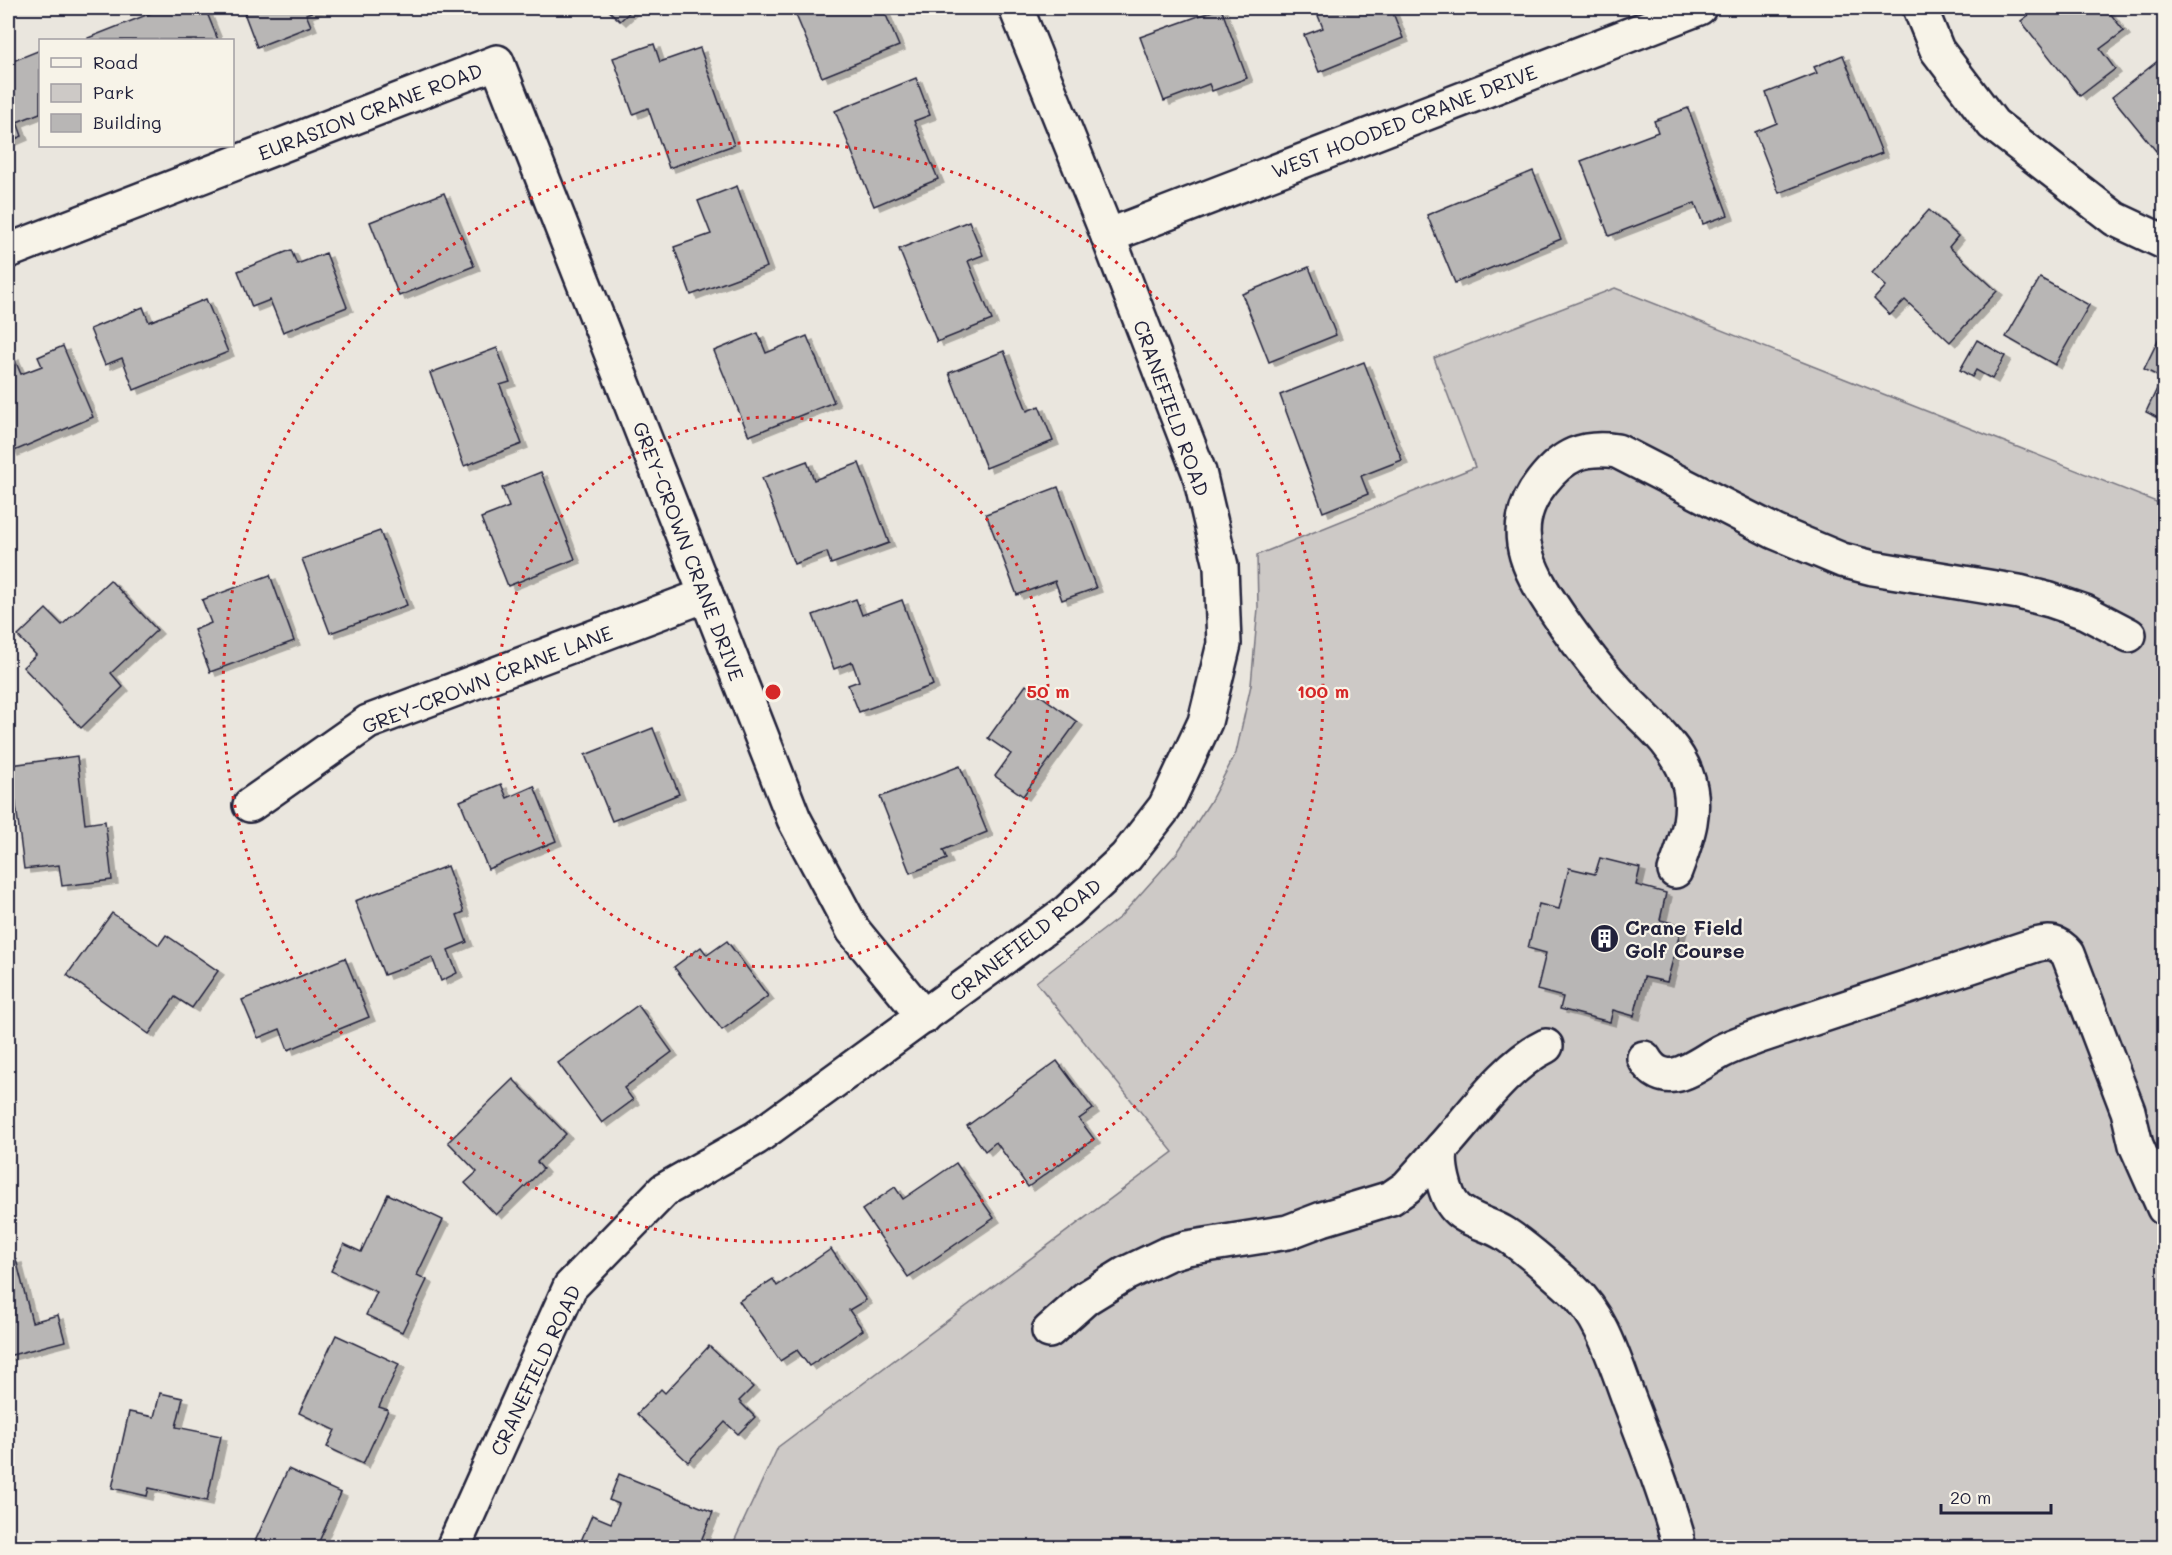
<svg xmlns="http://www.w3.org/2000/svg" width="2172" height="1555" font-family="Mali,sans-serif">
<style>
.green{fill:#cdc9c6;stroke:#787680;stroke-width:1.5}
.building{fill:#b8b6b5;stroke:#22223b;stroke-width:1.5;filter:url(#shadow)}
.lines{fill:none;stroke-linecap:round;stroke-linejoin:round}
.minor-casing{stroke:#22223b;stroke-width:38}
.minor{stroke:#f7f3e8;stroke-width:33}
.ring{fill:none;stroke:#d62828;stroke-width:3;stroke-dasharray:3 6}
.labels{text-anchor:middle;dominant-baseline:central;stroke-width:4.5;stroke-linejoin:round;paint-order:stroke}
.street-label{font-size:20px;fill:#22223b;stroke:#f7f3e8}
.poi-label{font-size:20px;font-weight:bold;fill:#22223b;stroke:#f7f3e8;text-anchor:start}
.centre{fill:#d62828;stroke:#f7f3e8;stroke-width:3}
.ring-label{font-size:18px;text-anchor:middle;font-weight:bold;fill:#d62828;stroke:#f7f3e8;stroke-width:4.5;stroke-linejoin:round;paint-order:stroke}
</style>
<defs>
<filter id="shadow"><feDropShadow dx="6" dy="4" stdDeviation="0" flood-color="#0004"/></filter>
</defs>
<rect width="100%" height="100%" fill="#eae6de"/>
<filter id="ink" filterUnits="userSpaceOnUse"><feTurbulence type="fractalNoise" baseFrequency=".0167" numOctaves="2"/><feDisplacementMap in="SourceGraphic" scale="12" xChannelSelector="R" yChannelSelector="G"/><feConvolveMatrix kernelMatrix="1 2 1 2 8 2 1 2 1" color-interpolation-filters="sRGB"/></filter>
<g filter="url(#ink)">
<!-- green -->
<polygon class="green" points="1615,288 2164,505 2164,1547 731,1548 778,1447 1173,1152 1036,982 1120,917 1177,853 1210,802 1236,753 1251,685 1258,608 1257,555 1475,467 1434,358"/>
<!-- building -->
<g class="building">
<polygon points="164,8 205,8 218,40 88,40 88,38"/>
<polygon points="249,8 322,8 306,14 311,26 257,47 243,10"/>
<polygon points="606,8 634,8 620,21"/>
<polygon points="793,8 883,8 899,46 822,77"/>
<polygon points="1221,8 1247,78 1212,91 1209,84 1164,101 1140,37"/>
<polygon points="1315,8 1391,8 1403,38 1319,72 1304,35 1323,28"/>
<polygon points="2038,8 2106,8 2124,31 2100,49 2115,69 2080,96 2021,21"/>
<polygon points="654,44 660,62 700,48 734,145 669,168 648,108 633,114 613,58"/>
<polygon points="40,50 40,113 17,122 22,136 8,142 8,63"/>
<polygon points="1843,55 1882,153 1779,193 1755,132 1777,123 1766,93 1817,73 1814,67"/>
<polygon points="2164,56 2164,145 2156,151 2112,97"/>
<polygon points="916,78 930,115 914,121 938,179 874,206 835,111"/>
<polygon points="1688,108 1728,215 1703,224 1695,203 1609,236 1581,161 1658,132 1654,121"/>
<polygon points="1533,171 1561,239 1455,283 1427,215"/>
<polygon points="737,186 767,267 691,295 674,247 711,234 698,201"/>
<polygon points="444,193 474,266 399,296 370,222"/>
<polygon points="1929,210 1958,236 1949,247 1997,291 1950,342 1905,300 1890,315 1874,299 1886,286 1872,273"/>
<polygon points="969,221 983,255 968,261 992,320 937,342 899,249"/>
<polygon points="291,250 297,264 326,253 347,307 283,332 270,300 252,307 238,271"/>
<polygon points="1309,267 1336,335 1269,362 1242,294"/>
<polygon points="2040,278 2089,305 2055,365 2006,337"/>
<polygon points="206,299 228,352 134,390 122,358 105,365 90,329 143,307 149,322"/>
<polygon points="2162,332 2164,333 2164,421 2146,412 2162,378 2144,369"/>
<polygon points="758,333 766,353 807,336 834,402 749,436 714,351"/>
<polygon points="1977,340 2005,356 1992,379 1976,370 1972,377 1960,370"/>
<polygon points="63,346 93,417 12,452 8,441 8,359 13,356 21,374 42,366 38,357"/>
<polygon points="497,348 510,382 500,385 522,444 464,466 430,373"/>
<polygon points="1004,351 1027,411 1039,406 1053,441 986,468 949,373"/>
<polygon points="1364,362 1402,460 1361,476 1368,494 1323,512 1280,395"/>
<polygon points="807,461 814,480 859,463 889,543 831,564 827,552 794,564 762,478"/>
<polygon points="541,472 575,559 508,586 481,518 509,507 502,488"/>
<polygon points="1058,487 1096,588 1062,600 1055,581 1017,595 986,514"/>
<polygon points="380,531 407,605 330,633 302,559"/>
<polygon points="270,575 294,641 210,672 194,630 211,623 202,600"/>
<polygon points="110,580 157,630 111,673 123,687 81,728 23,667 36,655 18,636 46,609 62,625"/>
<polygon points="856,599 862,615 902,600 933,685 859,712 848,685 859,681 852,662 834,669 813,615"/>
<polygon points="1026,685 1077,722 1023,796 995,776 1011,754 988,738"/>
<polygon points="653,728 679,794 612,821 585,755"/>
<polygon points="77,756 85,824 105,821 112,880 62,886 59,865 24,869 11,765"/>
<polygon points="960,766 987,832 943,850 947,859 910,873 880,797"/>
<polygon points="501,784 507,798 534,786 556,841 488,869 460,801"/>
<polygon points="1600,858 1640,868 1636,885 1666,893 1660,920 1682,925 1667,982 1644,977 1634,1016 1613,1010 1610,1022 1560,1009 1563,997 1537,990 1546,953 1528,948 1539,904 1559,909 1569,868 1595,874"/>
<polygon points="447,866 464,912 457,915 467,942 448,950 457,973 441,981 432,957 384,975 355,901"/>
<polygon points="112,913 159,945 166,935 218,971 192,1008 175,997 149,1034 67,975"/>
<polygon points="727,941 768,996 722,1030 674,967 701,947 707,955"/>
<polygon points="345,958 369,1017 288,1050 280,1029 258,1038 242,1000"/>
<polygon points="638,1005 672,1052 624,1088 633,1100 602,1123 558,1063"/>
<polygon points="1057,1061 1093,1109 1079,1119 1094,1139 1028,1187 996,1142 985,1151 967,1126"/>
<polygon points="513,1079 566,1134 537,1162 543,1169 496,1215 465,1183 477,1172 448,1142"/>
<polygon points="956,1163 994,1218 908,1277 862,1210 895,1187 903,1199"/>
<polygon points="388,1194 443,1220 417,1275 427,1280 402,1332 366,1315 377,1292 331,1271 344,1244 361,1252"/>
<polygon points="831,1249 866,1300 849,1310 863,1330 809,1366 797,1350 780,1361 739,1301 773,1279 777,1286"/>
<polygon points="16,1259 32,1322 58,1315 65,1341 8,1356 8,1261"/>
<polygon points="336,1335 399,1364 379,1407 388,1410 363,1464 327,1447 335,1430 299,1413"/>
<polygon points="709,1346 753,1387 739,1401 755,1417 738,1434 725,1422 688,1462 637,1414 661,1389 665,1393"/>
<polygon points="160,1393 183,1398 176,1427 221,1436 207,1501 149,1488 147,1496 112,1488 129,1412 154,1417"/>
<polygon points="288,1469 341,1493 316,1548 252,1548"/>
<polygon points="619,1474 713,1512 698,1548 578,1548 592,1515 611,1523 619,1504 609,1500"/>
</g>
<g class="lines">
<defs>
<g id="minor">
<polyline points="1920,8 1937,50 1993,124 2115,219 2164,242"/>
<polyline points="1108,236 1699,8"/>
<polyline points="8,251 497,62 794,819 853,930 924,1017"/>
<polyline points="250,805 368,722 706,595"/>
<path d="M1675 871C1687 839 1699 808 1686 774 1673 739 1638 715 1614 687 1596 668 1581 647 1566 626 1535 581 1501 534 1542 482 1563 455 1583 446 1617 451L1775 532 1842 560 1873 568 2019 592 2050 600 2085 612 2129 635"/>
<path d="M1546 1046C1506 1065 1472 1115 1442 1148 1437 1163 1445 1197 1456 1208 1468 1221 1490 1224 1505 1234 1528 1249 1551 1270 1572 1289 1603 1317 1615 1363 1630 1402 1647 1446 1664 1490 1677 1535"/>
<path d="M1644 1058C1665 1094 1696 1065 1720 1052 1733 1045 1747 1041 1760 1036L2035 945C2050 941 2058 942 2068 954L2128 1111 2136 1145 2164 1208"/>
<polyline points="1049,1331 1086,1298 1125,1274 1167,1254 1187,1248 1288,1232 1322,1219 1391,1198 1407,1187 1442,1148"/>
<polyline points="453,1548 570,1287 664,1190 756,1138 1068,911 1126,857 1165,807 1205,722 1224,644 1221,566 1199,472 1108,236 1016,8"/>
</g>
</defs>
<!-- minor casing -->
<use href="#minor" class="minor-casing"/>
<!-- minor -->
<use href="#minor" class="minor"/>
</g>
</g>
<!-- distance rings -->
<g class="ring">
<circle cx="773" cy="692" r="275"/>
<circle cx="773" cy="692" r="550"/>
</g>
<!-- icons -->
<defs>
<symbol id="building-disc" viewBox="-11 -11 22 22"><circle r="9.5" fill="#22223b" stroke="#f7f3e8"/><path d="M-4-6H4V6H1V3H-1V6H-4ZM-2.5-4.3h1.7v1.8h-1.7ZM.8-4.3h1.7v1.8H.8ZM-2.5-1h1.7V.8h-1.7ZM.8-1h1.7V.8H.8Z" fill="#fff"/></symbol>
</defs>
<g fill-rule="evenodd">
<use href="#building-disc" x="1588" y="922" width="33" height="33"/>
</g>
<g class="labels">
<!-- street labels -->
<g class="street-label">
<text transform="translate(370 111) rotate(-21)">EURASION CRANE ROAD</text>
<text transform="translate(1404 121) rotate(-21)">WEST HOODED CRANE DRIVE</text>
<text transform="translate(1172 408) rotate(70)">CRANEFIELD ROAD</text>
<text transform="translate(689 551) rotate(69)">GREY-CROWN CRANE DRIVE</text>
<text transform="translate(487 679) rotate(-21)">GREY-CROWN CRANE LANE</text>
<text transform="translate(1025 939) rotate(-38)">CRANEFIELD ROAD</text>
<text transform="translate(535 1370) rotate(-65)">CRANEFIELD ROAD</text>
</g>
<!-- poi labels -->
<g class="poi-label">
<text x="1625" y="927">Crane Field<tspan x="1625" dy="23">Golf Course</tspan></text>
</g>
</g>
<circle cx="773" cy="692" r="9" class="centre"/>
<g class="ring-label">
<text x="1048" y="698">50 m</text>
<text x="1323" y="698">100 m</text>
</g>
<!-- margin -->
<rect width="2172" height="1555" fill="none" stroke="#f7f3e8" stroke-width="30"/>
<rect x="15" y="15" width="2142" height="1525" fill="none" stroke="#22223b" stroke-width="2" filter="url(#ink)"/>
<!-- legend -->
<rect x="39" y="39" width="195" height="108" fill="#f7f3e8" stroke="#a29fa3" stroke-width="1.5"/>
<rect x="51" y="58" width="30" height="9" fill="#f7f3e8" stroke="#a29fa3" stroke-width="1.5"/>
<text x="93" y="69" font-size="18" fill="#22223b">Road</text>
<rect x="51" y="84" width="30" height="18" fill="#cdc9c6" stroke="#a29fa3" stroke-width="1.5"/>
<text x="93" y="99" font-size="18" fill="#22223b">Park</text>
<rect x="51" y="114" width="30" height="18" fill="#b8b6b5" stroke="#a29fa3" stroke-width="1.5"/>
<text x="93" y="129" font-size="18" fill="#22223b">Building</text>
<!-- scale -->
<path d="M1941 1504v9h110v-9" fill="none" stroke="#22223b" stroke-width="3"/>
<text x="1950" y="1504" font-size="18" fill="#22223b" stroke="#f7f3e8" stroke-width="4.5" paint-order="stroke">20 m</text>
</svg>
